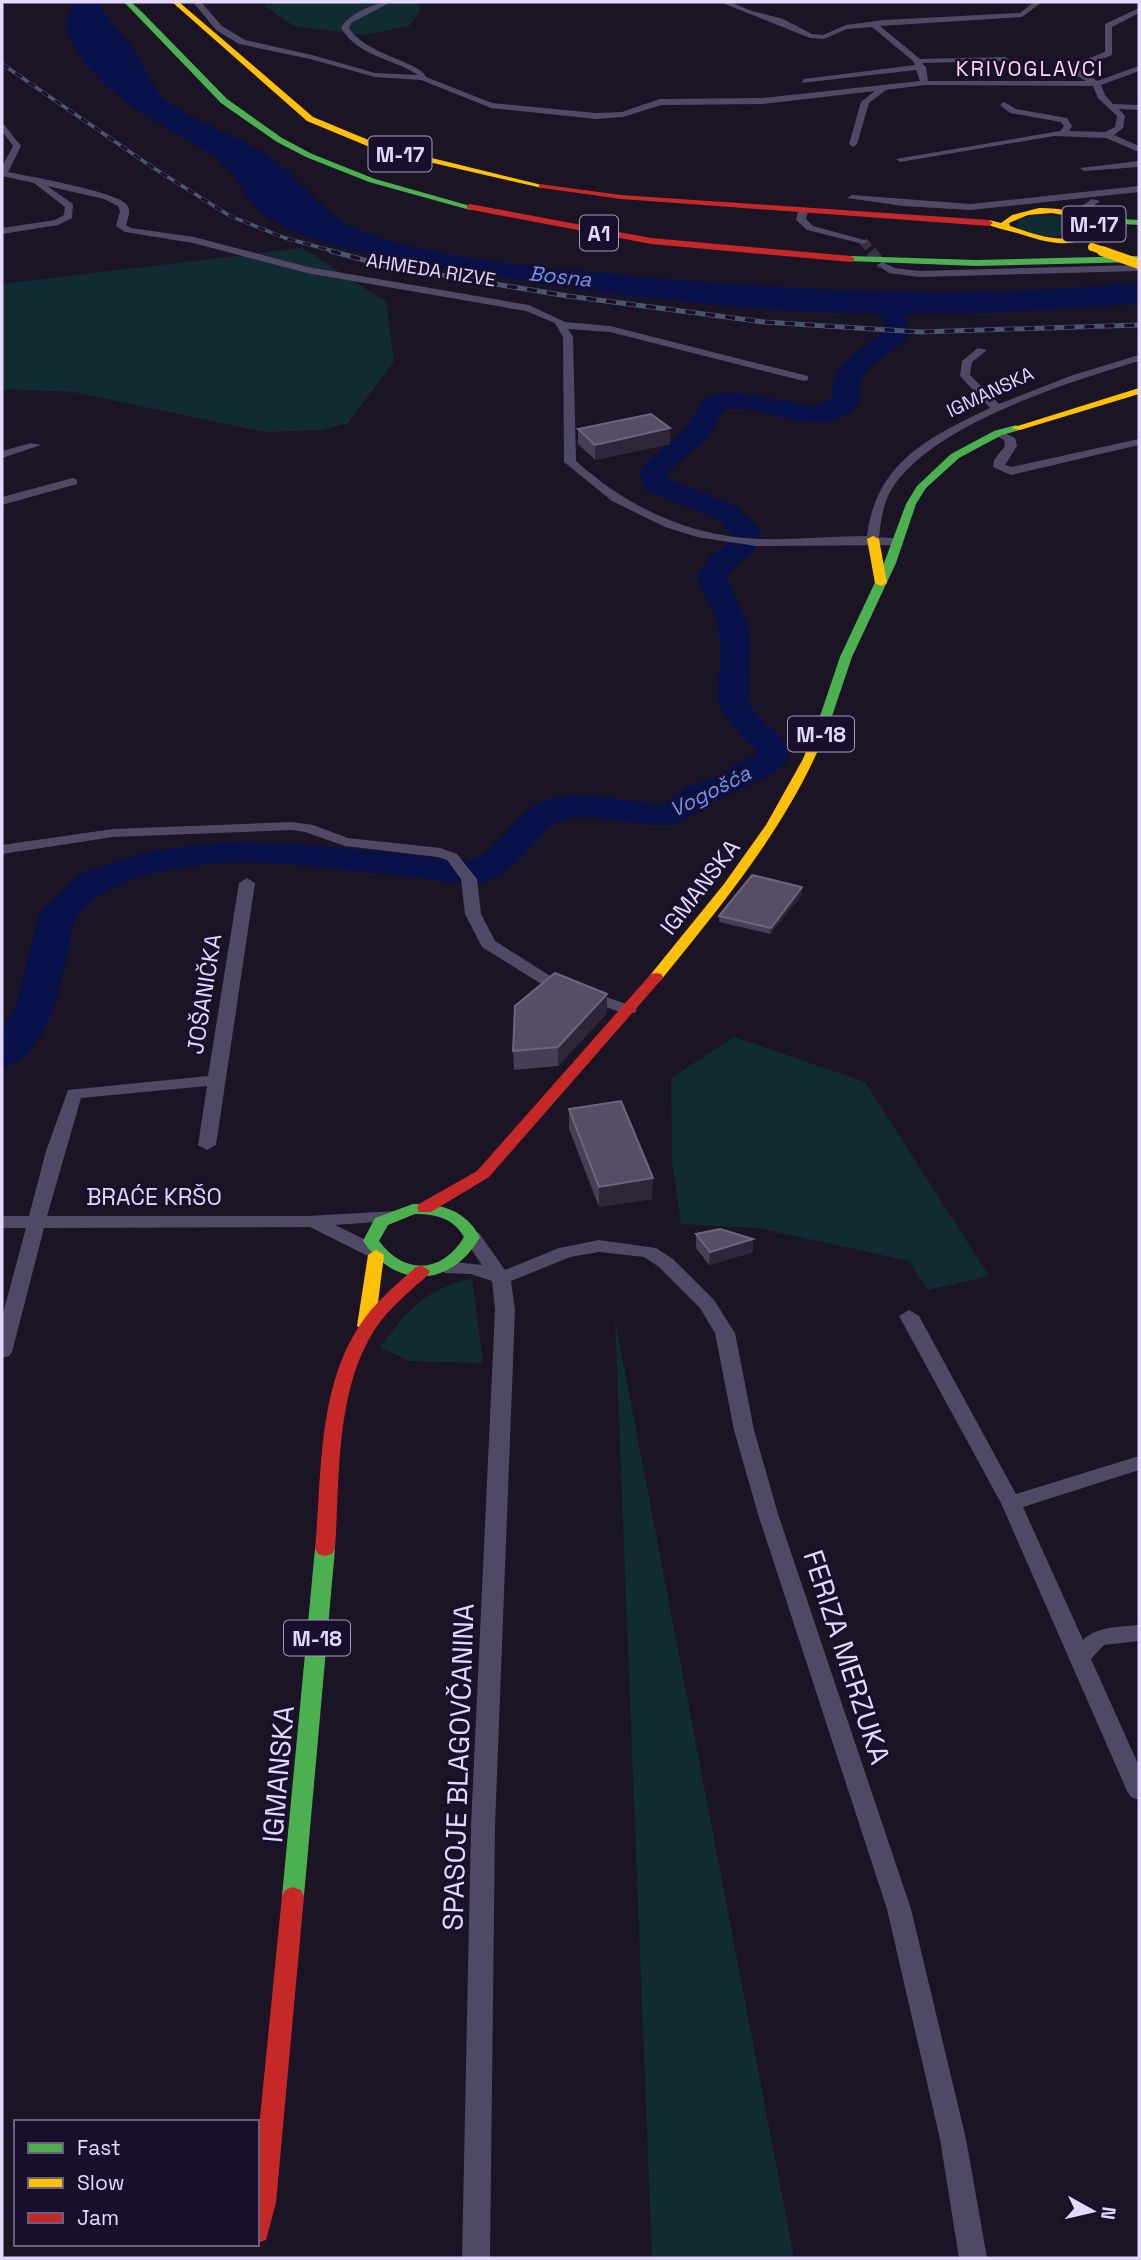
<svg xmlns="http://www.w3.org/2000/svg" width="1141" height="2260" font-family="'Space Grotesk',sans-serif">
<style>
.green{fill:#112b33}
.water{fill:#071048}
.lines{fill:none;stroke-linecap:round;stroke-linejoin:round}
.river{fill:#071048;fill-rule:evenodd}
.street-tunnel-far1{stroke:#383146;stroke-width:9;stroke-dasharray:9 4.5;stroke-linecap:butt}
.street-tunnel{stroke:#383146;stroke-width:11;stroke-dasharray:11 5;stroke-linecap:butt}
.street{fill:#504966;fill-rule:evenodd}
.fast{fill:#4caf50;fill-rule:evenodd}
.slow{fill:#ffc107;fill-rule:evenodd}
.jam{fill:#c62828;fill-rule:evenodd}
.rail-far1-casing{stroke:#4a5670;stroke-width:3.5}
.rail-casing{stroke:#4a5670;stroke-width:5}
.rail-far1{stroke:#190e2b;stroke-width:2.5;stroke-dasharray:8;stroke-linecap:butt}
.rail{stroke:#190e2b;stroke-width:3.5;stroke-dasharray:10;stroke-linecap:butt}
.slow-bridge-far1{stroke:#ffc107;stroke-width:8}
.slow-bridge{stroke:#ffc107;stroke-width:10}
.wall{fill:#463e53}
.shaded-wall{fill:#2d2639}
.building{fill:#574e65;stroke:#6d647e;stroke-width:2}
.labels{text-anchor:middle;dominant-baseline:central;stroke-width:5;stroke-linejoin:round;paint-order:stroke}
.far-street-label{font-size:19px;fill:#e4d8ff;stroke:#190e2b}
.far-quarter-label{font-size:21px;letter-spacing:2px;fill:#ffdaea;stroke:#190e2b}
.shield{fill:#190e2b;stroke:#a79bbf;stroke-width:2}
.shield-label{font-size:21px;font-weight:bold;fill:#e4d8ff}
.far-water-label{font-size:21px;font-style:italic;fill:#6698ff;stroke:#190e2b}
.street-label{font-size:23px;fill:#e4d8ff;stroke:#190e2b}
.near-street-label{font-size:28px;fill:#e4d8ff;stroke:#190e2b}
</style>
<rect width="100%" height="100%" fill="#1a1425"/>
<!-- green -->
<g class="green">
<polygon points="265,2 418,2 420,11 409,26 364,35 294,26 266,7"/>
<path d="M1035 215 1066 216 1085 226 1084 230C1065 238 1034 240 1016 226L1019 219Z"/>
<polygon points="302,248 386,302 394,361 348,423 322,430 265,432 73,392 2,389 2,284"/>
<polygon points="734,1037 865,1082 989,1276 928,1290 909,1261 759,1228 681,1224 672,1160 671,1078"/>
<path d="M472 1278 483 1363 409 1361 380 1347C409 1308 424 1291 472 1278Z"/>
<polygon points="615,1319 794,2258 652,2258"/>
</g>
<!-- water -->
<path class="water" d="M75 2H99C107 21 120 31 132 47 144 62 148 82 162 96 182 117 235 135 262 152 300 175 321 216 364 232 442 261 531 266 613 274 790 291 961 299 1139 283V304C1063 309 987 314 910 314 761 314 608 297 461 270 397 259 332 252 274 222 244 206 239 171 211 154 157 122 86 89 65 25Z"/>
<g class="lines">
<!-- river -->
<path class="river" d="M879 294C896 298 907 317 910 334 892 359 852 365 860 401 829 447 764 403 724 409L708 438 667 472 668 479 736 506 761 531C759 559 740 556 727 576L750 631 749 702 756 714 783 739 790 757 785 764C764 781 739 790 715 801 696 809 687 825 664 825 632 826 601 814 569 818 536 822 524 877 476 883 454 885 426 878 403 876 323 868 234 852 155 873 126 881 97 891 78 915 72 922 71 936 69 945 61 984 48 1058 2 1068V1030L16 1006 39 913 81 873 152 851 224 842 297 844 471 861C495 851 506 829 524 813 561 781 620 803 663 804L688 787 712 779 755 754 754 748C696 693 727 698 719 632 717 611 702 595 697 576L710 556 730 542 731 533 716 518 645 490 639 470 687 427 705 397 730 392 814 406 833 398C826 366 863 348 884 332L883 321 867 301 870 296Z"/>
<!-- street-tunnel-far1 -->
<polyline class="street-tunnel-far1" points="863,241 872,252"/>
<!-- street-tunnel -->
<polyline class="street-tunnel" points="871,251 882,265"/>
<!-- street -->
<g class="street">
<path d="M193 2H201L222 26 245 40 312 55 375 73 418 75C391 57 360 58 341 28 348 14 376 2 391 2L351 23 349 28C366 55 421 62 426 77L492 103 596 113 622 112 660 99 763 98 920 81 916 70 801 83 804 79 915 65 913 61 872 27 847 29 824 39 810 38 720 2H730L752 11 783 19 812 34 823 35 846 25 884 20 1020 13 1034 2H1042L1022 17 880 26 920 59 1005 57 1009 59 1005 61 922 63 926 67 928 81H1086L1072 73V65L1105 52V24L1139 8V13L1112 27V55L1079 68 1097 81 1139 66V71L1101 85 1105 95 1113 104 1139 105V110L1119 109 1125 116 1123 128 1114 135 1139 146V152L1106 138 1054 136 900 162 896 159 1060 131 1064 126 1061 122 1010 113 1000 105 1004 102 1016 109 1067 118 1072 126 1069 131 1105 132 1115 127 1117 116 1098 98 1093 86 925 85 886 90 869 103 857 144 853 147 849 144 861 102 875 91 763 104 661 105 623 117 596 119 491 108 421 80 375 77 310 59 239 44 216 30Z"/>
<path d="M2 122 21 146 8 172C28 176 117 192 126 204 132 210 128 218 126 225L131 228 194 237 308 267 529 305 565 322 610 326 808 376V380L804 381 610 332 568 329 573 337 576 461C627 507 690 537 760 539 796 540 831 536 867 536 876 462 929 437 990 408L960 376 962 361 978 348 987 350 972 362 970 375 999 404 1073 375 1139 355V361C1069 382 930 425 891 490 883 504 881 521 879 537L903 539V545L756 546 697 537 665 527 612 501 564 462 563 337 555 323 526 311 307 273 193 243 125 232 116 226 120 211 118 206 104 199 47 186 73 204 72 218 58 225 2 234V228L55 220 64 215 65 207 34 183 2 176V167L13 146 2 131Z"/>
<polygon points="1139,161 1139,167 1084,171 1080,168"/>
<polygon points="1139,186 1139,192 971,210 903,206 847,198 852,195 971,204"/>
<polygon points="1092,199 1100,201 1088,210 1085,219 1079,219 1078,209"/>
<polygon points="803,209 808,212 806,219 813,226 868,241 863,244 807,230 796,220 798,212"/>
<polygon points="882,262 895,268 919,271 1139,265 1139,271 919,277 889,273 877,265"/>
<polygon points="998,430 1015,438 1017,446 1005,465 1012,467 1139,439 1139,445 1011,475 993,467 994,460 1005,446 1004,440 992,433"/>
<polygon points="31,443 41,445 2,458 2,451"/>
<polygon points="73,478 77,480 77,484 2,505 2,497"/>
<polygon points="291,822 313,825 348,838 440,848 457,854 477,879 481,914 495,941 555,979 635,1007 637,1010 635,1013 623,1013 543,985 482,947 465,914 461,879 447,860 438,857 345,846 305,832 291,830 113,837 2,854 2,845 113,829"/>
<polygon points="247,878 255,883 216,1145 207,1150 198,1145 207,1086 81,1098 47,1216 307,1216 396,1211 399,1215 390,1221 335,1225 380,1247 382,1251 373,1257 366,1255 310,1227 44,1228 12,1352 9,1356 2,1358 2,1317 26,1228 2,1228 2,1216 29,1216 46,1151 68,1090 208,1076 239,883"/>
<polygon points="472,1231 479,1233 505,1270 559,1248 599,1240 656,1248 673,1259 714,1300 735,1333 754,1430 778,1514 911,1909 966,2139 987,2258 959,2258 940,2139 887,1909 758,1514 734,1430 715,1333 700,1308 659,1267 644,1257 599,1252 570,1257 511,1281 515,1310 495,1826 490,2258 462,2258 471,1826 495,1310 492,1281 471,1274 445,1273 436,1267 445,1261 482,1265 463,1237"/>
<path d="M909 1310 919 1316 1016 1494 1139 1456V1470L1023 1507 1083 1640C1097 1626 1120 1627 1139 1625V1641L1104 1645 1091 1659 1139 1766V1800L1131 1797 1127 1791 1001 1503 899 1316Z"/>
</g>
<!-- fast -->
<g class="fast">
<polygon points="124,2 131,2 142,12 227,99 282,138 312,154 375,179 474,207 470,210 369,182 306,157 277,142 221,103"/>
<polygon points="1085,217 1139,220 1139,225 1088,222 1084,219"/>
<polygon points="851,256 976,260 1139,256 1139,262 976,266 848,261 848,257"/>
<polygon points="1016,425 1021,428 1020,430 1002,435 959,458 926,488 916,504 896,563 852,657 830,722 824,726 820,725 818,722 840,657 884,563 906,504 917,486 951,454 994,431"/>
<path d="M413 1204C443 1204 465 1210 480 1237 451 1288 396 1290 363 1241L375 1218ZM415 1214C436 1214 453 1218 464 1237 442 1274 404 1275 379 1241L388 1225Z"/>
<polygon points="325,1542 332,1544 335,1549 304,1896 301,1902 293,1905 285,1902 282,1896 315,1549 318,1544"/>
</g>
<!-- slow -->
<g class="slow">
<polygon points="172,2 179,2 313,117 383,146 546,186 542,188 377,150 307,121"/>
<path d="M1039 208C1061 208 1083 211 1100 227 1078 253 1045 242 1017 233 1006 230 994 228 985 223L989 220 1001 223 1012 215ZM1052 213 1073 217 1091 227C1070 249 1035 234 1010 226L1009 223 1028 215Z"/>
<polygon points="1139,388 1139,394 1020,430 1011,428"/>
<polygon points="873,536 879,539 887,583 881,586 875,583 867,539"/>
<path d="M824 718 830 722C791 822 728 897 661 980H651L649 977 651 974 724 884 766 825 803 759 818 722Z"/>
<polygon points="376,1250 384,1255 375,1326 366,1332 357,1326 368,1255"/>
</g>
<!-- jam -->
<g class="jam">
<polygon points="539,184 621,195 989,220 993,223 989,226 621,199 542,188 539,188"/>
<polygon points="470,204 651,238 851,256 855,259 851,262 651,244 467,209 467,205"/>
<polygon points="656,973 661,974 663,977 661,980 489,1177 431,1212 419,1212 417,1208 419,1204 477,1171 651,974"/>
<path d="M422 1266 430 1271 428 1275C410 1291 389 1308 375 1329 335 1391 340 1477 335 1549L332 1554 325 1556 318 1554 315 1549C322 1476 317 1389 360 1325 375 1302 396 1285 416 1267Z"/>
<polygon points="293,1887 301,1890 304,1896 276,2203 266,2240 257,2243 257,2148 282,1896 285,1890"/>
</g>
<defs>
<polyline id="rail-far1" points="2,64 152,167 230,216 285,238 337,252"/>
<polyline id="rail" points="331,251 386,266 568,296 764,322 920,332 1139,325"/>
</defs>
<!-- rail-far1 casing -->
<use href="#rail-far1" class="rail-far1-casing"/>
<!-- rail casing -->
<use href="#rail" class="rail-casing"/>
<!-- rail-far1 -->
<use href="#rail-far1" class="rail-far1"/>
<!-- rail -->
<use href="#rail" class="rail"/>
<!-- slow-bridge-far1 -->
<polyline class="slow-bridge-far1" points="1092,247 1107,252"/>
<!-- slow-bridge -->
<polyline class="slow-bridge" points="1102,251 1139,264"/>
</g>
<!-- wall -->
<g class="wall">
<polygon points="578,429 670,444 595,460 578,444"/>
<polygon points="802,894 770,934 719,922 719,916"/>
<polygon points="607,1013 558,1066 514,1070 513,1051"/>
<polygon points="569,1109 652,1199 599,1207 569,1129"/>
<polygon points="696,1234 753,1252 709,1265 696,1248"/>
</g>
<!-- shaded-wall -->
<g class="shaded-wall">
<polygon points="670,428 670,444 595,460 595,445"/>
<polygon points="802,887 802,894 770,934 771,928"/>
<polygon points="607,994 607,1013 558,1066 558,1047"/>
<polygon points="653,1178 652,1199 599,1207 599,1187"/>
<polygon points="753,1239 753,1252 709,1265 710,1252"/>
</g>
<!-- building -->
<g class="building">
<polygon points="651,414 670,428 595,445 578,429"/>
<polygon points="752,875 802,887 771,928 719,916"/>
<polygon points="555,973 607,994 558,1047 513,1051 515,1006"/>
<polygon points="621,1101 653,1178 599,1187 569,1109"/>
<polygon points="720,1229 753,1239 710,1252 696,1234"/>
</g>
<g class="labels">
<!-- far-street labels -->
<g class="far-street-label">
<text transform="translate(431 270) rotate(9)">AHMEDA RIZVE</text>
<text transform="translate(990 392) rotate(-25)">IGMANSKA</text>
</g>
<!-- far-quarter labels -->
<g class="far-quarter-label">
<text x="1030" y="68">KRIVOGLAVCI</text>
</g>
<!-- shield labels -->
<g class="shield">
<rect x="368.5" y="136.5" width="63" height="35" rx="5"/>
<rect x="1062.5" y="206.5" width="63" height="35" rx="5"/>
<rect x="580" y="215.5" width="38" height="35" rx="5"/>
<rect x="788" y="716.5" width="66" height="35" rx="5"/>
<rect x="284" y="1620.5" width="66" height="35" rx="5"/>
</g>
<g class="shield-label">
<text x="400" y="154">M-17</text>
<text x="1094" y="224">M-17</text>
<text x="599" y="233">A1</text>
<text x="821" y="734">M-18</text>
<text x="317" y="1638">M-18</text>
</g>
<!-- far-water labels -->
<g class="far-water-label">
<text transform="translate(560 276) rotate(6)">Bosna</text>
<text transform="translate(710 791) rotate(-27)">Vogošća</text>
</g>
<!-- street labels -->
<g class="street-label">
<text transform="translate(700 887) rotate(-52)">IGMANSKA</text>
<text transform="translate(204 994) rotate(-81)">JOŠANIČKA</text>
<text x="154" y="1197">BRAĆE KRŠO</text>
</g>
<!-- near-street labels -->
<g class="near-street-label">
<text transform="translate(847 1657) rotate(72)">FERIZA MERZUKA</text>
<text transform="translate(458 1767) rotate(-88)">SPASOJE BLAGOVČANINA</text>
<text transform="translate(278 1774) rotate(-85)">IGMANSKA</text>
</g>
</g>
<!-- border -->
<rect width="1141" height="2260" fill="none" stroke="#e4d8ff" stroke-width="7"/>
<!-- legend -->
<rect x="14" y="2120" width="245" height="126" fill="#190e2b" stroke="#6a5f80" stroke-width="2"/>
<rect x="28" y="2143" width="35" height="10" fill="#4caf50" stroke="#6a5f80" stroke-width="2"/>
<text x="77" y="2155" font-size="21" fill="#e4d8ff">Fast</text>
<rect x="28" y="2178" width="35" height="10" fill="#ffc107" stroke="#6a5f80" stroke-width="2"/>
<text x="77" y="2190" font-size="21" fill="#e4d8ff">Slow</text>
<rect x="28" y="2213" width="35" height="10" fill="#c62828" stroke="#6a5f80" stroke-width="2"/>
<text x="77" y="2225" font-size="21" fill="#e4d8ff">Jam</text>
<!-- north arrow -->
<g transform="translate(1092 2211) rotate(98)" stroke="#190e2b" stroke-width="5" paint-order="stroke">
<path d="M0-5L12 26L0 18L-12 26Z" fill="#e4d8ff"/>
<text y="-10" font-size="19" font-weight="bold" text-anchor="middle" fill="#e4d8ff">N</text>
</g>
</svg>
